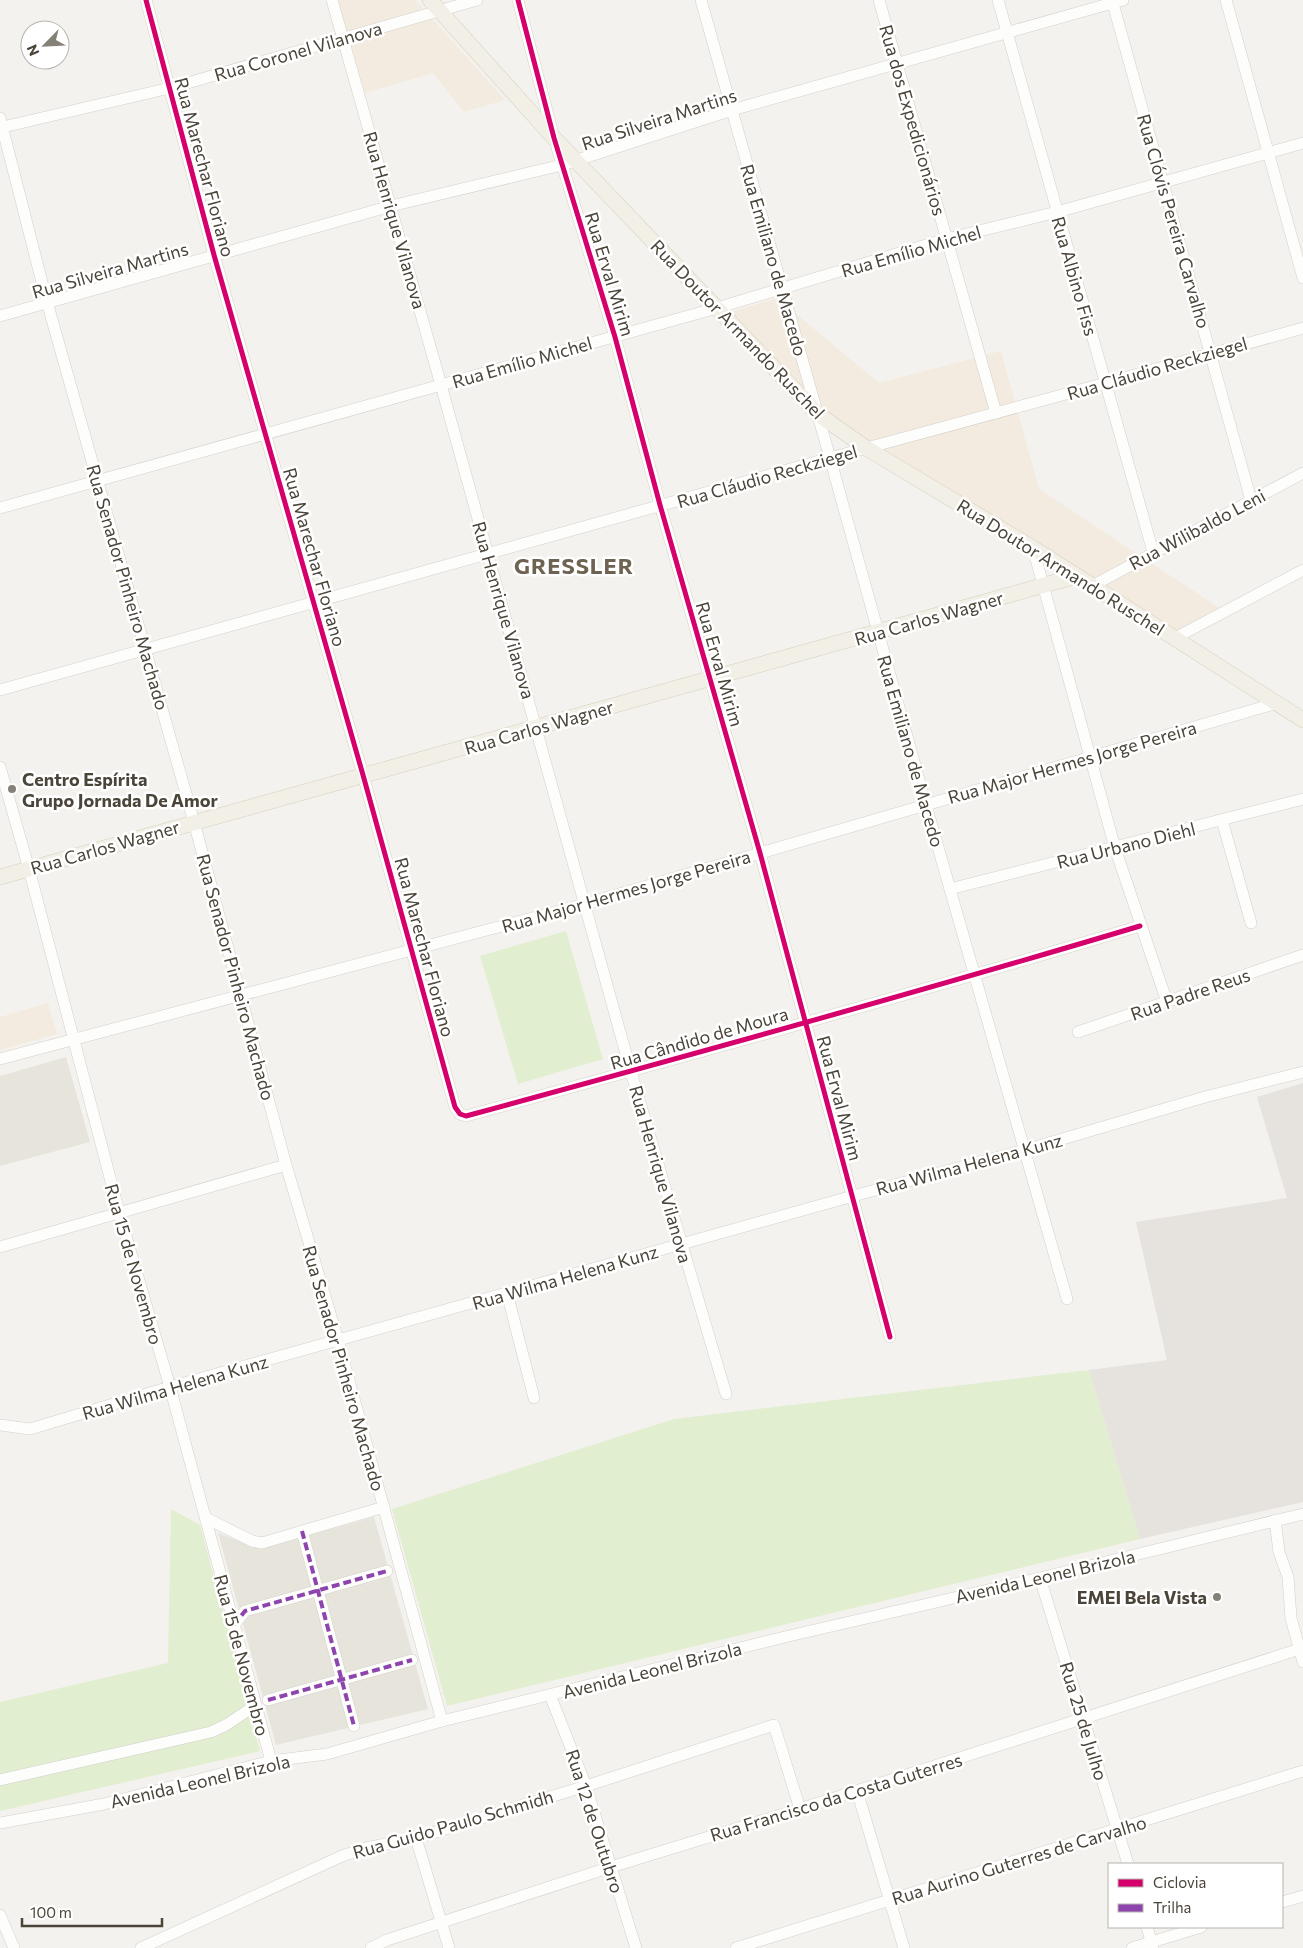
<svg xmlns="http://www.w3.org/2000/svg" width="1303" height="1948" font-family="Commissioner,sans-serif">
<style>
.residential{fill:#e7e4dc}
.commercial{fill:#f3ebdf}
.industrial{fill:#e6e2de}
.green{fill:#e1eecf}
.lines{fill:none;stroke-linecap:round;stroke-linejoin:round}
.minor-casing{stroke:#d2d0cb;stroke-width:12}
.major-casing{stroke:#d6cebb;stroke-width:16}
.minor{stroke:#fdfdfc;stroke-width:11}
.major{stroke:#f2efe6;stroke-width:15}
.quiet{stroke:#8e44ad;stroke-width:4;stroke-dasharray:8 4;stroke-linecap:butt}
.cycleway-casing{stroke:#fff;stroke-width:8}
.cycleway{stroke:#d6006c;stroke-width:5}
.poi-dot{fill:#868178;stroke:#fff;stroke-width:2}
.labels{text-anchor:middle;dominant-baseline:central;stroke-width:5;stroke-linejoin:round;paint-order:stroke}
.street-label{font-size:18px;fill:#4b4439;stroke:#fff}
.poi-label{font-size:18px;font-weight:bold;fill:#4b4439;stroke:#fff;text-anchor:start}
.district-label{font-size:22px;font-weight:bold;letter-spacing:1px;fill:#6e6250;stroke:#fff}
</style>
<rect width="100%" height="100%" fill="#f4f2ee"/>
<!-- residential -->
<g class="residential">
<polygon points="66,1057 90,1142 0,1166 0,1076"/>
<polygon points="374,1517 428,1709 276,1745 218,1533 260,1549"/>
</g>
<!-- commercial -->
<g class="commercial">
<polygon points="338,0 415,0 505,100 464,112 433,73 365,93"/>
<polygon points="777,298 879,383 1001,351 1039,489 1221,609 1177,633 896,459 828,414 795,382 731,312"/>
<polygon points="48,1003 57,1034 0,1050 0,1017"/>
</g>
<!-- industrial -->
<polygon class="industrial" points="1303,1083 1303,1502 1140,1539 1089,1370 1167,1360 1136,1222 1287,1198 1257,1097"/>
<!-- green -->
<g class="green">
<polygon points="566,931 603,1059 518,1084 480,956"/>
<polygon points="1089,1370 1140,1539 447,1706 392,1509 674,1419"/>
<polygon points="171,1509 200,1525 260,1751 0,1811 0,1702 168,1663"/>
</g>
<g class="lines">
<defs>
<g id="minor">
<path d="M146 0 214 255 363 775 455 1107 460 1114 466 1116C691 1055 916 993 1140 926"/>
<polyline points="332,0 441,385 631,1072 726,1394"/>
<polyline points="518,0 554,138 615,337 660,505 760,853 890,1337"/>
<polyline points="701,0 830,458 926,805 1067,1299"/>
<polyline points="879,0 996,413"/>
<polyline points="998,0 1153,552"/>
<polyline points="1112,0 1251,500"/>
<polyline points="1226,0 1303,278"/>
<polyline points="0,118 47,302 194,822 286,1165 338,1340 442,1721"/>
<polyline points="3,127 170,88 477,0"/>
<polyline points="0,316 391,206 562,165 732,110 1123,0"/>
<polyline points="0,508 717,308 946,239 1057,212 1303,143"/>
<polyline points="1033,548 1115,848 1167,1002"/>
<polyline points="1092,586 1303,473"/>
<polyline points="1175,638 1303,570"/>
<polyline points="0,690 830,458 1106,383 1303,328"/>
<polyline points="0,767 29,869 119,1212 170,1387 271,1761"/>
<polyline points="1222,820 1251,923"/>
<polyline points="950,889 1303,799"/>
<polyline points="1078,1032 1303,955"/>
<polyline points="0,1059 585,904 1277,703"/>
<polyline points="0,1247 286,1165"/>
<polyline points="507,1293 534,1398"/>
<polyline points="0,1425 30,1429 170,1387 853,1196 1025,1150 1205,1097 1303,1072"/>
<polyline points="206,1518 252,1541 262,1543 384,1507"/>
<polyline points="1275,1520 1279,1552 1288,1577 1291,1618 1303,1662"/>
<polyline points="302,1531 354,1726"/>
<polyline points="1040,1578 1128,1864"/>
<polyline points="234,1625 245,1611 387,1571"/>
<polyline points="550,1695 586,1786 636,1948"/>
<polyline points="268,1700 412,1660"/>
<polyline points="0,1780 211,1732 226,1725 256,1705"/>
<polyline points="857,1791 904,1948"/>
<polyline points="0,1823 104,1804 271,1761 327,1754 442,1721 793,1635 1040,1578 1303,1514"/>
<polyline points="416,1838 449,1948"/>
<polyline points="1282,1902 1303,1896"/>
<polyline points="0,1915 14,1948"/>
<polyline points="1147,1927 1153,1948"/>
<polyline points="141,1948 342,1856 366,1848 416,1838 586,1786 774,1725 800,1809"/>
<polyline points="371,1948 387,1940 611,1867 800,1809 1303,1648"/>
<polyline points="736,1948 1303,1771"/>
<polyline points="1132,1948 1201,1927"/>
</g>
<g id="major">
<polyline points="430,0 554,138 818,414 866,448 1033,548 1303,720"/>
<polyline points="0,877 1077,576"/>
</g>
</defs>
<!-- minor casing -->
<use href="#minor" class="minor-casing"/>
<!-- major casing -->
<use href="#major" class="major-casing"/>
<!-- minor -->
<use href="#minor" class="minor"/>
<!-- major -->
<use href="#major" class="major"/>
<!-- quiet -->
<g class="quiet">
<polyline points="302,1531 354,1726"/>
<polyline points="234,1625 245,1611 387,1571"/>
<polyline points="268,1700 412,1660"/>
</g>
<defs>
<g id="cycleway">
<path d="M146 0 214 255 363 775 455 1107 460 1114 466 1116C691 1055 916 993 1140 926"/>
<polyline points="518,0 554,138 615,337 660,505 760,853 890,1337"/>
</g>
</defs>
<!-- cycleway casing -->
<use href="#cycleway" class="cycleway-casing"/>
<!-- cycleway -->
<use href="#cycleway" class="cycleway"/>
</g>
<!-- markers -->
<g class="poi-dot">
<circle cx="12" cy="789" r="5"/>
<circle cx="1217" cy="1597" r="5"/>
</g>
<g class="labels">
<!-- street labels -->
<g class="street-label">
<text transform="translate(298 51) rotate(-16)">Rua Coronel Vilanova</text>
<text transform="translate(659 119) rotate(-18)">Rua Silveira Martins</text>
<text transform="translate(913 120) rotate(74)">Rua dos Expedicionários</text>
<text transform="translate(205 167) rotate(75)">Rua Marechar Floriano</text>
<text transform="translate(395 220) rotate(74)">Rua Henrique Vilanova</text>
<text transform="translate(1174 221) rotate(74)">Rua Clóvis Pereira Carvalho</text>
<text transform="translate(911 251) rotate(-16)">Rua Emílio Michel</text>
<text transform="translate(774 260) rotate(74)">Rua Emiliano de Macedo</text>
<text transform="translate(110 270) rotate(-16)">Rua Silveira Martins</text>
<text transform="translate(610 274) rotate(73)">Rua Erval Mirim</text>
<text transform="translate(1075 276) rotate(74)">Rua Albino Fiss</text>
<text transform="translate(738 329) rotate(46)">Rua Doutor Armando Ruschel</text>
<text transform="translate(522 362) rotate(-16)">Rua Emílio Michel</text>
<text transform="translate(1157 368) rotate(-16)">Rua Cláudio Reckziegel</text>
<text transform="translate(767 476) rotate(-16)">Rua Cláudio Reckziegel</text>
<text transform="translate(1197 529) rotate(-28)">Rua Wilibaldo Leni</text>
<text transform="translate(315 557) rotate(74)">Rua Marechar Floriano</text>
<text transform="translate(1061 567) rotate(32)">Rua Doutor Armando Ruschel</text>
<text transform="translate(128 587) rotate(74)">Rua Senador Pinheiro Machado</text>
<text transform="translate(504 610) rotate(74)">Rua Henrique Vilanova</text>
<text transform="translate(929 618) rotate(-16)">Rua Carlos Wagner</text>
<text transform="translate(720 664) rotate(74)">Rua Erval Mirim</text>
<text transform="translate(539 727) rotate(-16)">Rua Carlos Wagner</text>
<text transform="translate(911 751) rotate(74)">Rua Emiliano de Macedo</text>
<text transform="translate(1072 762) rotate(-16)">Rua Major Hermes Jorge Pereira</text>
<text transform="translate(1126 845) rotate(-14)">Rua Urbano Diehl</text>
<text transform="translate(105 847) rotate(-16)">Rua Carlos Wagner</text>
<text transform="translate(626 891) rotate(-16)">Rua Major Hermes Jorge Pereira</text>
<text transform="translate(425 947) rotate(75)">Rua Marechar Floriano</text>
<text transform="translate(236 977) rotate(75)">Rua Senador Pinheiro Machado</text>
<text transform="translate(1190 994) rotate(-19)">Rua Padre Reus</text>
<text transform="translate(699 1038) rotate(-16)">Rua Cândido de Moura</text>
<text transform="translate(840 1098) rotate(75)">Rua Erval Mirim</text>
<text transform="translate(969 1164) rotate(-15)">Rua Wilma Helena Kunz</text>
<text transform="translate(661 1174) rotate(74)">Rua Henrique Vilanova</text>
<text transform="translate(134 1264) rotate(74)">Rua 15 de Novembro</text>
<text transform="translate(565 1277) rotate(-16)">Rua Wilma Helena Kunz</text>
<text transform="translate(344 1368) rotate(74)">Rua Senador Pinheiro Machado</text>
<text transform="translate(175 1387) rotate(-16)">Rua Wilma Helena Kunz</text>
<text transform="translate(1045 1576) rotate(-13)">Avenida Leonel Brizola</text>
<text transform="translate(242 1655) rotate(75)">Rua 15 de Novembro</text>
<text transform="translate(652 1670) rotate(-14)">Avenida Leonel Brizola</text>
<text transform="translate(1084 1721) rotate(73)">Rua 25 de Julho</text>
<text transform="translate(200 1781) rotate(-13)">Avenida Leonel Brizola</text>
<text transform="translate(836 1797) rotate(-17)">Rua Francisco da Costa Guterres</text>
<text transform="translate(595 1821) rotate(72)">Rua 12 de Outubro</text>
<text transform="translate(453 1824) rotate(-16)">Rua Guido Paulo Schmidh</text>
<text transform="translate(1019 1860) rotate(-17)">Rua Aurino Guterres de Carvalho</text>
</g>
<!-- poi labels -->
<g class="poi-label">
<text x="22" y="779">Centro Espírita<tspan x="22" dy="21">Grupo Jornada De Amor</tspan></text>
<text x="1207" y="1597" text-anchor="end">EMEI Bela Vista</text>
</g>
<!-- district labels -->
<g class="district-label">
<text x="574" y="565">GRESSLER</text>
</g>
</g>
<!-- legend -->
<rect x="1108" y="1863" width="175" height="65" fill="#ffffff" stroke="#b7b4b0"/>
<rect x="1118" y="1879" width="25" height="8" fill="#d6006c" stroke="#b7b4b0"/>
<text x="1153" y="1888" font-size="15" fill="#4b4439">Ciclovia</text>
<rect x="1118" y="1904" width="25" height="8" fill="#8e44ad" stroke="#b7b4b0"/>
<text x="1153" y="1913" font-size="15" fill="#4b4439">Trilha</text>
<!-- north arrow -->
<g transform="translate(45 45) rotate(246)"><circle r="24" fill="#ffffff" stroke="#b7b4b0"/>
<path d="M0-4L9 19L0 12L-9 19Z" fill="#868178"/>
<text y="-8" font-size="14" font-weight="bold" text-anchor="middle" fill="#4b4439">N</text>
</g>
<!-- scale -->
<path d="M22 1918v8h140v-8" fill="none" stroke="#4b4439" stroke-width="2.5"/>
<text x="30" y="1918" font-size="15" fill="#4b4439" stroke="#ffffff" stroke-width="4" paint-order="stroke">100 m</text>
</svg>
